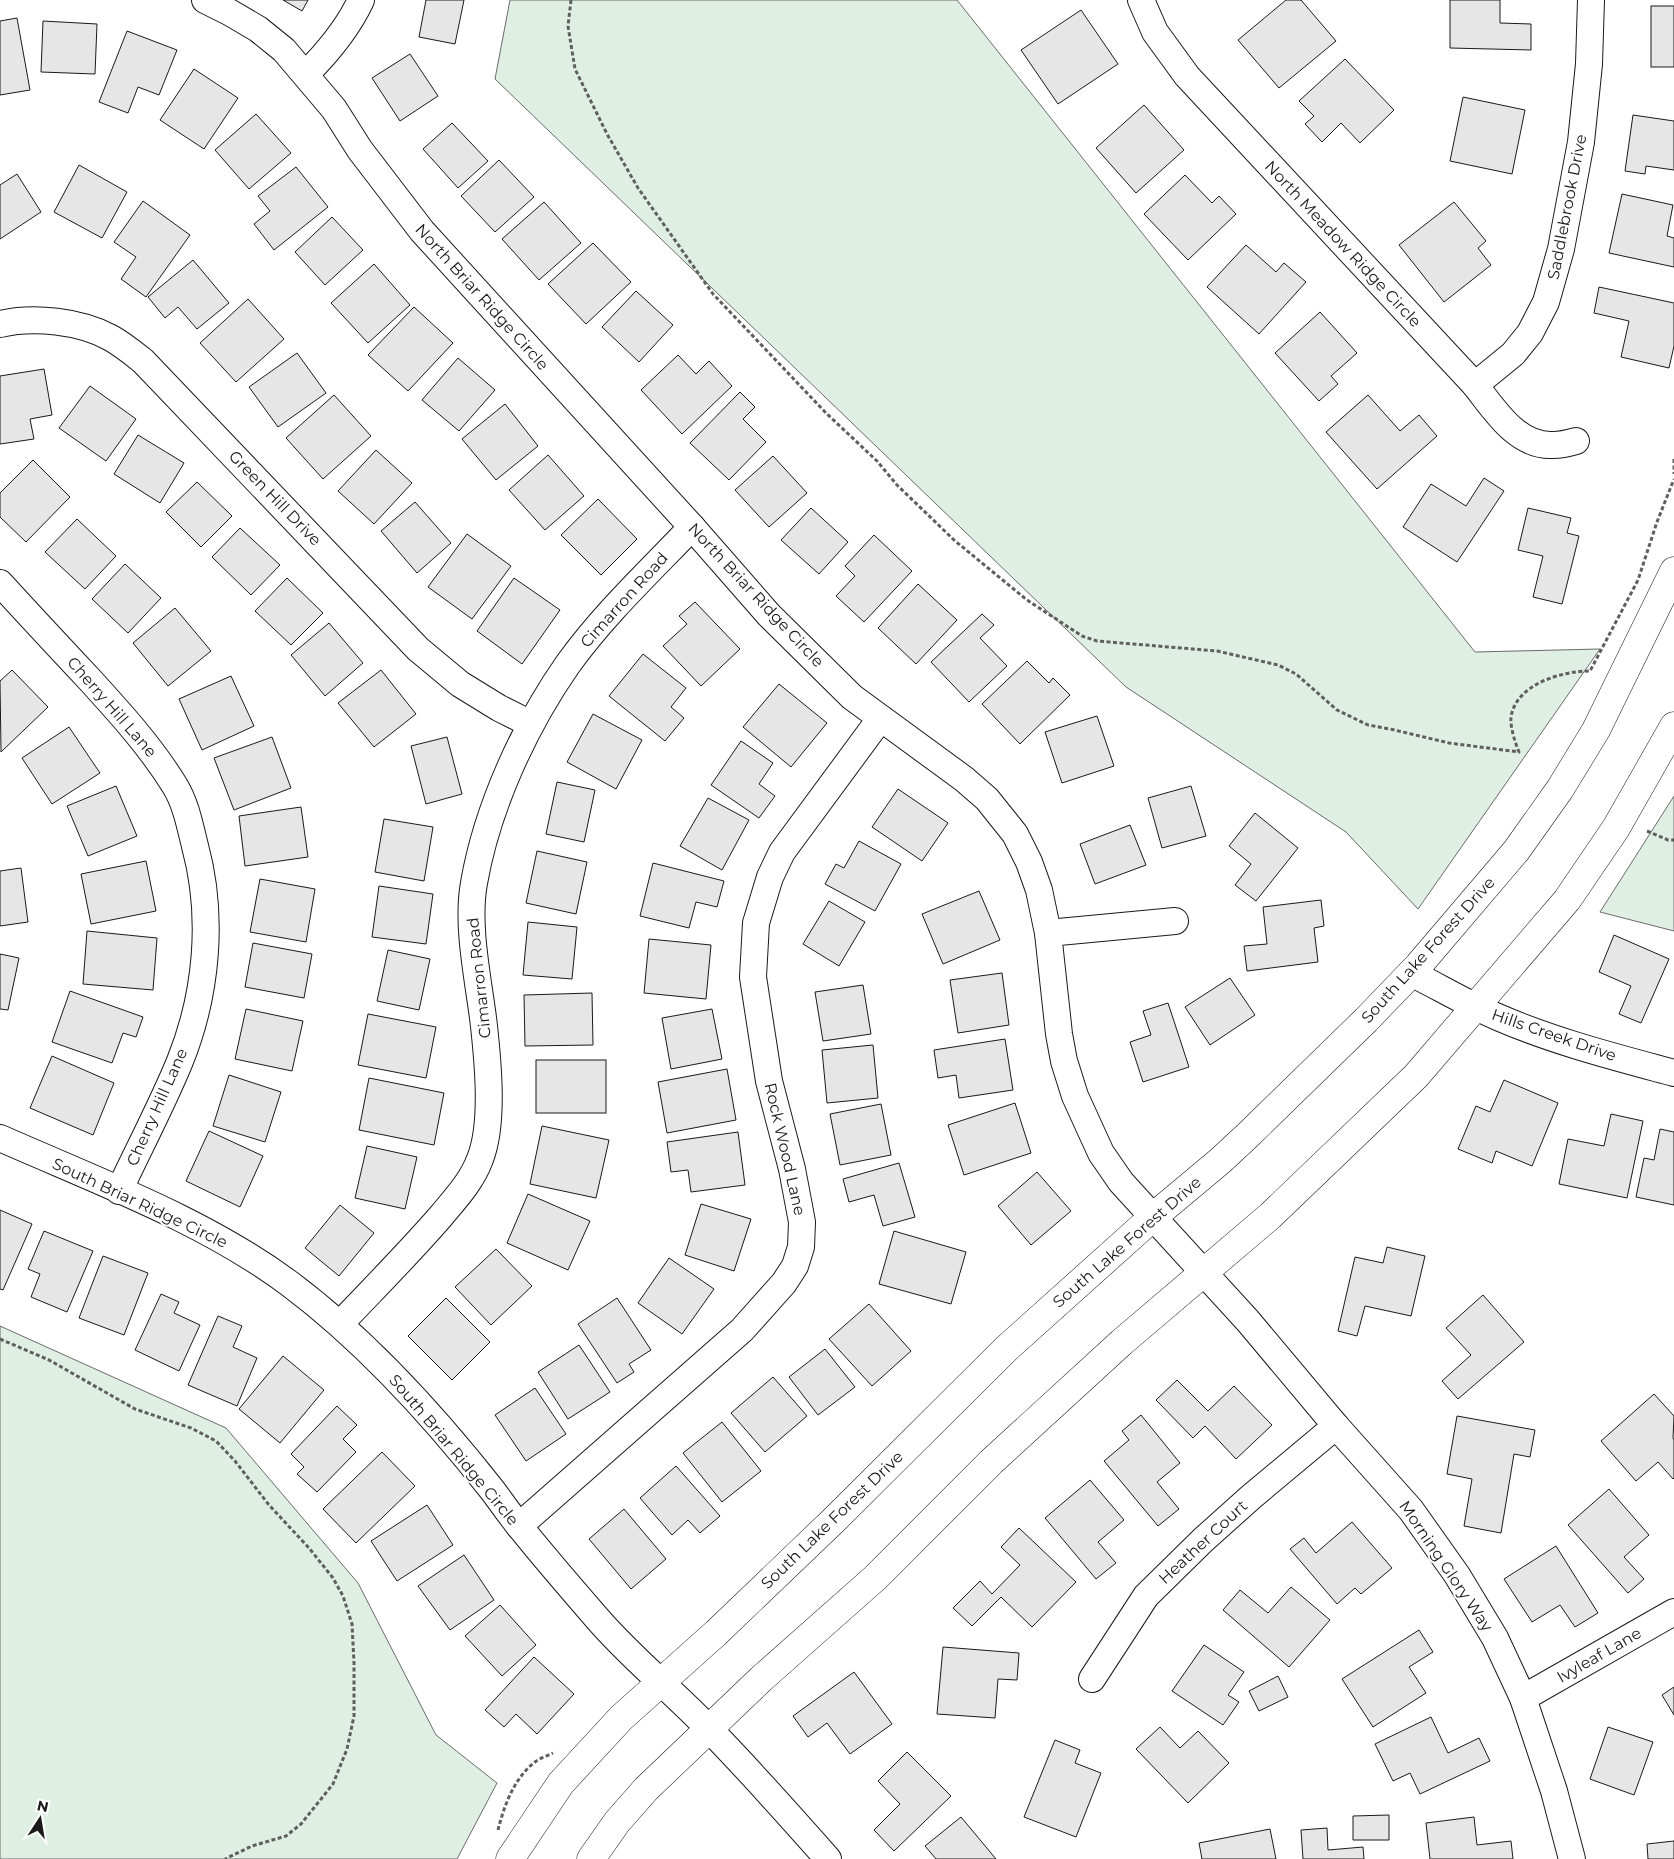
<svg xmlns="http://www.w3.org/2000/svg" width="1674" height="1859" font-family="Montserrat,sans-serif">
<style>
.green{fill:#e0efe3;stroke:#6a6a6a}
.building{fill:#e6e6e6;stroke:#1a1a1a}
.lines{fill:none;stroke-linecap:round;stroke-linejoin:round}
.minor-casing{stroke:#1a1a1a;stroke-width:28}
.major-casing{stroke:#1a1a1a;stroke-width:29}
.path{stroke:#5f5f5f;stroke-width:3;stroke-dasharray:4 2.5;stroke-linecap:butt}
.minor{stroke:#fff;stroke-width:26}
.major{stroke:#fff;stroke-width:28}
.labels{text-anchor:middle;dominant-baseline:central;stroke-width:4;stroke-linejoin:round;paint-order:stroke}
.street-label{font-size:16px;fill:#1a1a1a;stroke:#fff}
</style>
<rect width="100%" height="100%" fill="#fff"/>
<!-- green -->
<g class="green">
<polygon points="510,0 957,0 1475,652 1600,649 1418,909 1346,832 1126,687 495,79"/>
<polygon points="1674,796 1674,931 1600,912"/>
<polygon points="0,1326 226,1428 358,1583 436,1735 497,1783 457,1859 0,1859"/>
</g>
<!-- building -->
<g class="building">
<polygon points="283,0 308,0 302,11"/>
<polygon points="426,0 464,0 455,44 419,37"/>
<polygon points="1286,0 1301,0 1336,41 1279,88 1238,40"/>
<polygon points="1450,0 1500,0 1500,23 1531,24 1531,50 1450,48"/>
<rect x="1651" y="6" width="23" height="61"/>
<polygon points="1081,10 1118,64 1058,104 1021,50"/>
<polygon points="17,18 30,90 0,95 0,21"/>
<polygon points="43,21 97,24 95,74 41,72"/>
<polygon points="127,31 177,50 159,95 138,87 128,113 99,102"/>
<polygon points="410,54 438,96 400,121 372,78"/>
<polygon points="1345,59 1394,110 1360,143 1341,123 1322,142 1305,124 1314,116 1299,101"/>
<polygon points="194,69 238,98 204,149 160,120"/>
<polygon points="1463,97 1525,110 1512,174 1450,161"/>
<polygon points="1144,105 1184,150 1136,193 1096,148"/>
<polygon points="256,114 291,153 249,189 215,150"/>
<polygon points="1633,115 1674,121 1674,170 1646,166 1645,174 1625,171"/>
<polygon points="452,123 488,161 458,188 423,149"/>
<polygon points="499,160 534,197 495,232 461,196"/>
<polygon points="79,165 127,192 102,238 54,212"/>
<polygon points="296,167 328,207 274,250 254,224 270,211 258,196"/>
<polygon points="17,174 41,212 0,239 0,185"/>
<polygon points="1185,175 1212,203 1219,196 1236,214 1188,260 1144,214"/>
<polygon points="1622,194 1673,205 1667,236 1674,238 1674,267 1609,253"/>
<polygon points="143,201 190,235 146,297 121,279 136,257 114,242"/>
<polygon points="544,202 581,243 539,280 502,239"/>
<polygon points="1454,202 1486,241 1478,248 1491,265 1444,302 1399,245"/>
<polygon points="332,217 363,250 325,285 295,252"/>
<polygon points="593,243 631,282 586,324 548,284"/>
<polygon points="1246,245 1276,272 1284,263 1306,282 1259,334 1207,287"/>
<polygon points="193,260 229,303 197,329 178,307 165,318 148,297"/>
<polygon points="374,264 410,305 368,343 331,303"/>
<polygon points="1599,287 1674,303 1674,346 1669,368 1621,357 1629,321 1594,313"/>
<polygon points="636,291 673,325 639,362 602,327"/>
<polygon points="248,299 284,339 236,382 200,343"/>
<polygon points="414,307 453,343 408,391 368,355"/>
<polygon points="1320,312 1357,353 1331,376 1338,384 1319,401 1275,353"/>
<polygon points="297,353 326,393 278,427 249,387"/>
<polygon points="678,355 696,374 709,361 732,386 682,434 641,390"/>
<polygon points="458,358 495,390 459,431 422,400"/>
<polygon points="44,369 52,415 30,419 34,439 0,444 0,376"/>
<polygon points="90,386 136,419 106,461 59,428"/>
<polygon points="740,392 755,407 743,419 766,442 729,480 690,443"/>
<polygon points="334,395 371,436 323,479 286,438"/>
<polygon points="1368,395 1400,431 1419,415 1437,436 1377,489 1326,432"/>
<polygon points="505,404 538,446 496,480 462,439"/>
<polygon points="138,435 184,463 160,503 114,474"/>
<polygon points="376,450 412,483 374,524 338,491"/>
<polygon points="548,455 584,496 545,530 509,490"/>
<polygon points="773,456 807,493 769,527 735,490"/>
<polygon points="33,460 70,497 26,542 0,517 0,493"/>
<polygon points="1484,478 1504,491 1457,562 1403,527 1431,484 1466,506"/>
<polygon points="197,482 232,516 201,547 166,512"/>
<polygon points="598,499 637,539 601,575 561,535"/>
<polygon points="415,502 451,543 417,573 381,531"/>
<polygon points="811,508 848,542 819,574 781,540"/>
<polygon points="1528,508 1571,518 1567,533 1579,536 1562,604 1533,597 1543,556 1518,550"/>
<polygon points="77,519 116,556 85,589 45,552"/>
<polygon points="240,528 280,565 251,595 212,557"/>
<polygon points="467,534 511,566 472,619 428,587"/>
<polygon points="874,535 912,571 864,622 836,596 855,576 845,566"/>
<polygon points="125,564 161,598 128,633 92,599"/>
<polygon points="287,578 323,613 291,645 255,611"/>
<polygon points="514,578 560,610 522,664 477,631"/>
<polygon points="918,584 957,620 916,664 878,628"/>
<polygon points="695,602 740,649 701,686 663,646 687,624 679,616"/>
<polygon points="175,608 211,651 168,686 133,643"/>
<polygon points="982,614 994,625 980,638 1007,666 969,702 931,662"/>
<polygon points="329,623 363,663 325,696 291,655"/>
<polygon points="643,654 686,688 671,707 684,718 665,741 609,696"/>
<polygon points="1027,661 1049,683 1053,678 1070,695 1020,744 982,704"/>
<polygon points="12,670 48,707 1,752 0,681"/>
<polygon points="381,670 416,714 374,747 338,703"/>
<polygon points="231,676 254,726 202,750 179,699"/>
<polygon points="779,684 827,723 791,767 743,727"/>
<polygon points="593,714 642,740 616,789 567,762"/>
<polygon points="1097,716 1114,766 1062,783 1045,732"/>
<polygon points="69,727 100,773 52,804 22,758"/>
<polygon points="272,737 291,788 234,810 214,758"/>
<polygon points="447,737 462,794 426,804 411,746"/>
<polygon points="741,741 773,763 759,784 775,796 759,818 711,785"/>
<polygon points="557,782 595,790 584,842 546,834"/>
<polygon points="116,786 137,836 88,856 67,806"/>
<polygon points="1191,786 1206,836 1162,848 1148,798"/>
<polygon points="898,789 948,823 922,861 872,827"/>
<polygon points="708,798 749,820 722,870 680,846"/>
<polygon points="301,807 308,857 245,866 239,816"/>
<polygon points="1255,813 1298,848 1256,901 1235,885 1251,864 1229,846"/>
<polygon points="384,819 433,827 424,881 375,872"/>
<polygon points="1130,825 1146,865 1095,884 1080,844"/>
<polygon points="859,841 901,864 875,911 825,884 836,864 844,868"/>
<polygon points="537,851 587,862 576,914 526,903"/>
<polygon points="146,861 156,911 91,924 81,874"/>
<polygon points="653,863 724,881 717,907 696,902 689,928 640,916"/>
<polygon points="21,868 28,922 0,926 0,871"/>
<polygon points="260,879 315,889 306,942 250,932"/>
<polygon points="379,886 433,894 426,944 372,937"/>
<polygon points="979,891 1000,940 943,964 922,914"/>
<polygon points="1321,900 1324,926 1314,928 1318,962 1247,971 1244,946 1267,944 1263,907"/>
<polygon points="829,901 865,922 839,966 803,944"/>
<polygon points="528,922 577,927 572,979 523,975"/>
<polygon points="87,931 157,938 153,990 83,984"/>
<polygon points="1614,935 1669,959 1641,1023 1619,1014 1631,986 1599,972"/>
<polygon points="649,939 711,945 706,999 644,993"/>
<polygon points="253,943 312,954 304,998 245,987"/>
<polygon points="388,950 430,959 419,1010 377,1001"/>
<polygon points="0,954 19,958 8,1010 0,1009"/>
<polygon points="1002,973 1009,1025 958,1033 950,980"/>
<polygon points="1230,978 1255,1015 1210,1045 1185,1007"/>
<polygon points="863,985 871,1034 823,1041 815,992"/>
<polygon points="70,991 143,1017 136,1037 123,1033 112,1063 52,1042"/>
<polygon points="592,993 593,1045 525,1046 524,995"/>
<polygon points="1168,1003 1189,1067 1143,1082 1130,1042 1151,1035 1143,1011"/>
<polygon points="246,1009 303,1021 292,1071 235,1059"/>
<polygon points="712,1009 722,1059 671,1069 662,1018"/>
<polygon points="368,1014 436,1027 426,1078 358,1065"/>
<polygon points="1005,1039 1013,1090 959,1098 956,1075 938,1078 934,1050"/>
<polygon points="873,1045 878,1098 827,1103 822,1050"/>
<polygon points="52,1056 114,1083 93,1135 30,1108"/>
<rect x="536" y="1060" width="70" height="53"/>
<polygon points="727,1069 736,1120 667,1133 658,1082"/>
<polygon points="229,1075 281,1092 265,1142 213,1126"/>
<polygon points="369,1078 444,1093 434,1145 359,1130"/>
<polygon points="1504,1080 1558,1103 1532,1166 1496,1151 1492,1163 1458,1149 1476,1106 1490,1112"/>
<polygon points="1015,1103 1031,1153 964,1175 948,1125"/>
<polygon points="881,1104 891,1155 840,1165 830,1114"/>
<polygon points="1611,1114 1643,1121 1627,1198 1559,1184 1568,1139 1604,1146"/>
<polygon points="542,1126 609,1140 596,1198 530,1184"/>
<polygon points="1660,1129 1674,1132 1674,1205 1636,1197 1644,1158 1654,1160"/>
<polygon points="209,1131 263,1156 240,1207 186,1181"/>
<polygon points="738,1132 745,1185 691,1192 688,1170 671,1172 667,1142"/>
<polygon points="367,1146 417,1157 405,1209 355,1198"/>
<polygon points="899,1163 915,1217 883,1226 874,1195 849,1202 843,1179"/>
<polygon points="1037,1172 1071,1211 1031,1245 998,1206"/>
<polygon points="528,1194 590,1221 568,1270 507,1243"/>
<polygon points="701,1204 751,1219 734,1271 685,1255"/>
<polygon points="340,1205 374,1233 339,1276 305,1248"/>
<polygon points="0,1210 32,1224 3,1290 0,1289"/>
<polygon points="44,1231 93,1251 67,1312 31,1297 40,1274 28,1269"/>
<polygon points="894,1231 966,1252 951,1304 879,1284"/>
<polygon points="1387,1247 1425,1256 1411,1316 1365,1306 1357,1336 1338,1331 1355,1257 1383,1263"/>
<polygon points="496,1249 532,1286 491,1325 455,1287"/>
<polygon points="103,1256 148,1273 124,1335 79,1318"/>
<polygon points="669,1258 714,1289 682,1334 638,1303"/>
<polygon points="161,1294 179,1302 174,1313 200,1325 179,1371 135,1350"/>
<polygon points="1483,1295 1524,1342 1458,1399 1442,1381 1471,1355 1446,1328"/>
<polygon points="446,1298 490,1342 452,1380 408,1336"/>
<polygon points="617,1298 651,1350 629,1364 634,1372 617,1383 578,1324"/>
<polygon points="869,1304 911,1351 872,1386 829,1339"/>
<polygon points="218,1316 242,1326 233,1347 257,1358 237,1406 188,1385"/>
<polygon points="579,1345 610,1392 568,1419 538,1372"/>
<polygon points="825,1349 855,1387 818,1415 789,1377"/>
<polygon points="283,1356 324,1390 280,1443 239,1409"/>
<polygon points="773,1377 807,1416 765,1452 731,1413"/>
<polygon points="1177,1380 1208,1411 1234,1386 1272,1425 1236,1459 1205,1426 1193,1438 1156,1400"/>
<polygon points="535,1388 566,1434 526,1461 495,1415"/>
<polygon points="1654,1394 1674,1416 1673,1438 1674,1440 1674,1478 1673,1479 1658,1462 1636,1481 1601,1441"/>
<polygon points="337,1406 357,1425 343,1439 356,1452 317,1492 297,1474 304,1467 291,1454"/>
<polygon points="1141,1415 1180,1463 1157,1482 1179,1509 1158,1526 1104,1461 1129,1440 1122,1431"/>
<polygon points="1457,1416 1535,1430 1530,1457 1514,1454 1501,1533 1464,1526 1472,1479 1447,1474"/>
<polygon points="722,1422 761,1471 722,1502 683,1453"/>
<polygon points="382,1452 415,1486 356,1543 323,1509"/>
<polygon points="676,1466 720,1516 700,1533 688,1520 672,1535 640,1498"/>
<polygon points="1090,1480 1124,1520 1098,1542 1116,1563 1096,1579 1045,1518"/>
<polygon points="1609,1489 1649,1535 1624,1557 1644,1579 1628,1593 1568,1525"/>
<polygon points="427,1505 453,1545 397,1581 371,1541"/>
<polygon points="624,1509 666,1559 631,1589 589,1539"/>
<polygon points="1352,1522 1392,1568 1361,1594 1355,1588 1337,1604 1290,1549 1304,1538 1316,1553"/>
<polygon points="1019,1528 1076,1582 1032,1627 1001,1597 972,1626 953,1608 980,1581 992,1594 1020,1565 1001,1547"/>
<polygon points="1556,1546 1598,1613 1575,1627 1560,1605 1532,1622 1504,1579"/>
<polygon points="464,1555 494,1600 450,1630 418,1586"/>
<polygon points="1291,1587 1330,1620 1289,1667 1223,1610 1240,1590 1268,1613"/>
<polygon points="500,1605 536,1645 502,1676 465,1636"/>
<polygon points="1419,1630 1433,1652 1409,1667 1426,1693 1373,1727 1342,1679"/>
<polygon points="1204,1645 1244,1672 1228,1695 1239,1702 1223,1725 1172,1691"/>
<polygon points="943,1647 1019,1653 1017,1680 998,1679 995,1718 937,1714"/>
<polygon points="534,1657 574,1694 537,1734 516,1714 504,1727 485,1710"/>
<polygon points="854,1672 892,1724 850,1754 827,1723 808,1737 793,1716"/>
<polygon points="1278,1676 1288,1697 1259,1711 1249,1691"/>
<polygon points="1674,1687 1674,1715 1662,1695"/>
<polygon points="1431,1717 1448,1753 1479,1738 1490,1761 1420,1794 1410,1773 1393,1781 1375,1744"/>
<polygon points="1160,1727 1180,1748 1198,1731 1229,1763 1188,1803 1136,1749"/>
<polygon points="1608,1727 1653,1742 1634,1795 1590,1779"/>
<polygon points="1055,1740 1080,1750 1075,1763 1101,1773 1076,1837 1024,1817"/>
<polygon points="907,1752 951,1796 894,1851 874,1830 900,1804 878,1781"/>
<polygon points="1389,1815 1389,1840 1353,1840 1353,1816"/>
<polygon points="961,1817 996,1859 936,1859 925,1846"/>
<polygon points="1474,1817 1477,1845 1511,1841 1513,1859 1430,1859 1426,1823"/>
<polygon points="1327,1828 1328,1850 1363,1847 1364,1859 1303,1859 1301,1830"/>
<polygon points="1270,1829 1276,1859 1202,1859 1199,1843"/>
<polygon points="1674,1841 1674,1859 1648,1859 1647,1844"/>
</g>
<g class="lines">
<defs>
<g id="minor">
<polyline points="205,0 229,12 258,29 284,50 334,109 360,150 422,231 692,527 769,615 852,697 964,779 987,799 1015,834 1029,862 1039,890 1048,933 1059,1034 1064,1061 1075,1096 1101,1153 1121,1182 1248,1321 1336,1426 1411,1510 1457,1575 1495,1638 1523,1698 1554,1791 1572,1859"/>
<path d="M1141 0 1155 32 1187 76 1475 385C1494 409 1517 447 1553 445 1561 445 1569 443 1576 441"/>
<path d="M306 74C328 52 348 28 361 0"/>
<path d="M0 324C33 316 81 321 111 338 122 344 133 353 143 361L418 649 460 684 499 708 531 724"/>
<polyline points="1475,385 1513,354 1530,333 1546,302 1561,249 1581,142 1589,64 1591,0"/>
<path d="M0 583C30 616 60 648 90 680 121 714 151 747 175 786 186 804 190 826 195 846 214 916 207 994 180 1061 162 1105 139 1148 119 1191"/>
<polyline points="1048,933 1175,921"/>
<path d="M1411 973C1441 988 1469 1005 1500 1018 1556 1042 1615 1057 1674 1073"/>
<path d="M0 1138C97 1181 204 1220 290 1284 366 1341 434 1416 493 1491 502 1503 510 1515 520 1527 544 1557 570 1587 596 1617 631 1658 674 1692 711 1731 751 1772 790 1816 828 1859"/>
<path d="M340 1324C374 1288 409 1253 441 1216 456 1198 472 1181 480 1159 494 1124 488 1063 484 1026 479 982 466 927 474 883 487 808 524 727 568 664 604 614 650 571 692 527"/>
<polyline points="519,1526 742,1330 784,1283 795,1266 801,1247 802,1222 792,1169 769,1081 753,977 756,923 770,877 782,852 880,719"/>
<polyline points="1092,1679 1146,1596 1203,1540 1251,1497 1336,1426"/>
<polyline points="1523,1698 1674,1612"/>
</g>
<g id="major">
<polyline points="510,1859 561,1783 621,1718 716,1633 833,1521 1007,1348 1153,1217 1220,1161 1248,1135 1366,1020 1418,966 1516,851 1560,789 1596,730 1674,571"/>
<polyline points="591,1859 617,1822 646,1789 761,1679 875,1578 991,1462 1122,1342 1270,1216 1416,1076 1567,900 1616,828 1674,726"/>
</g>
</defs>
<!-- minor casing -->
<use href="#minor" class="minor-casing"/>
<!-- major casing -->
<use href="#major" class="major-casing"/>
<!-- path -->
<g class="path">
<path d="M571 0 568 26 575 69 607 134 638 188 713 294 826 413 877 461 897 485 954 540 1027 600 1082 636 1097 641 1217 651 1278 665 1296 674 1337 710 1368 725 1390 729 1449 743 1519 752C1515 742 1510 727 1511 717 1516 684 1562 671 1590 671L1638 580 1657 522 1674 479"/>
<polyline points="1674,459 1674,474"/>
<polyline points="1647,831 1668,840 1674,840"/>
<polyline points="0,1339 49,1360 135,1409 191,1428 216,1441 235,1461 269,1505 309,1548 333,1578 343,1596 352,1624 354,1663 354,1716 347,1749 333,1784 301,1824 286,1836 252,1846 225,1859"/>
<path d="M498 1830C504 1806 514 1778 535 1762 540 1758 547 1756 553 1753"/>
</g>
<!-- minor -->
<use href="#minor" class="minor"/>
<!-- major -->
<use href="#major" class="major"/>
</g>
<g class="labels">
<!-- street labels -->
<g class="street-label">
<text transform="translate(1567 207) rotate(-79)">Saddlebrook Drive</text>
<text transform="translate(1343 244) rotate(47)">North Meadow Ridge Circle</text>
<text transform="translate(482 297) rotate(48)">North Briar Ridge Circle</text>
<text transform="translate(275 498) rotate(46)">Green Hill Drive</text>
<text transform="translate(756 595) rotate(47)">North Briar Ridge Circle</text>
<text transform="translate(624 600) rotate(-48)">Cimarron Road</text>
<text transform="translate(112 707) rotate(49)">Cherry Hill Lane</text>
<text transform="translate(1428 950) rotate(-48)">South Lake Forest Drive</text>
<text transform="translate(479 978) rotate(-96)">Cimarron Road</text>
<text transform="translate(1554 1035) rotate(19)">Hills Creek Drive</text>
<text transform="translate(157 1107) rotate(-66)">Cherry Hill Lane</text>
<text transform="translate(785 1149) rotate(77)">Rock Wood Lane</text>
<text transform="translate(140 1203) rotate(25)">South Briar Ridge Circle</text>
<text transform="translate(1127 1242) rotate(-41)">South Lake Forest Drive</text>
<text transform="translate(454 1450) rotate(50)">South Briar Ridge Circle</text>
<text transform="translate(832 1520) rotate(-44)">South Lake Forest Drive</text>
<text transform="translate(1203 1542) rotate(-43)">Heather Court</text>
<text transform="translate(1446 1566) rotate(56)">Morning Glory Way</text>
<text transform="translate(1599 1655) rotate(-30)">Ivyleaf Lane</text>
</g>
</g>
<!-- north arrow -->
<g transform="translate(40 1819) rotate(12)" stroke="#ffffff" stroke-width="4" paint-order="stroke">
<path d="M0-4L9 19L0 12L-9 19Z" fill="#1a1a1a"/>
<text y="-8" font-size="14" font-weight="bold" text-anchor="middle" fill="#1a1a1a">N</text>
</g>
</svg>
